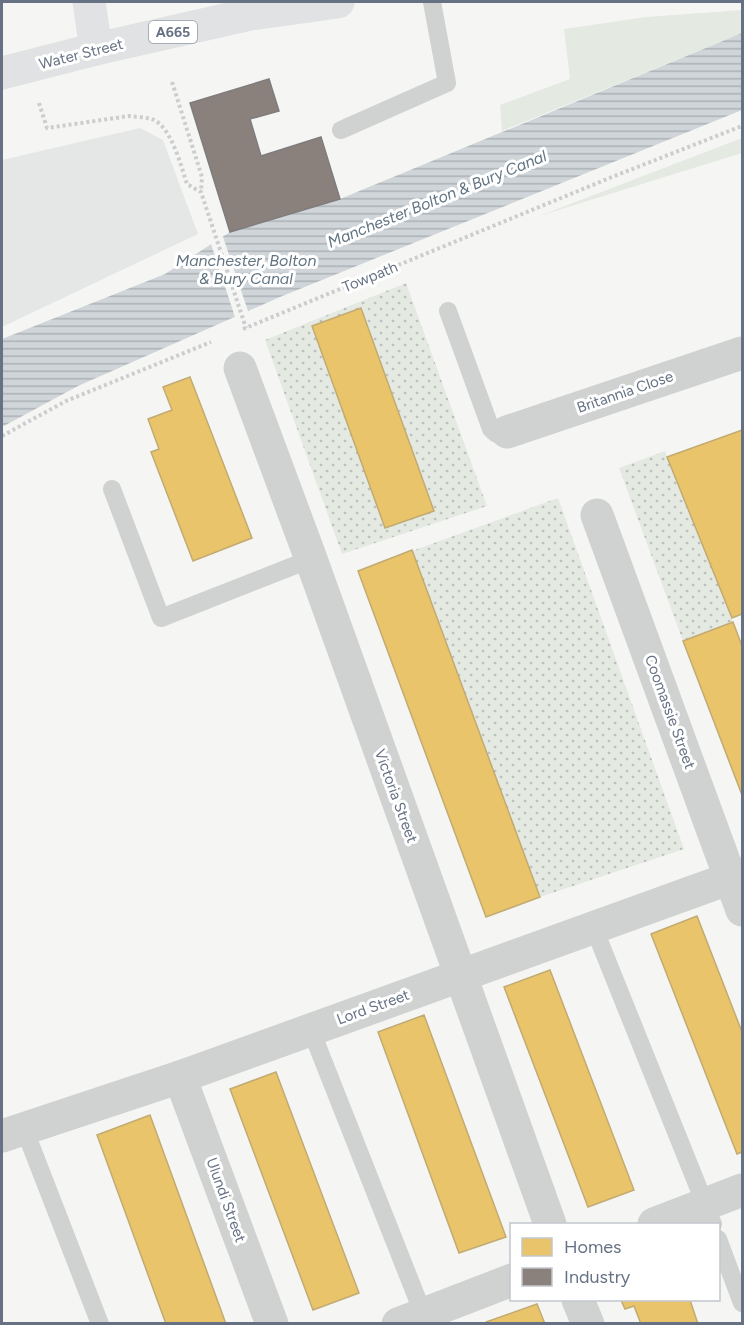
<svg xmlns="http://www.w3.org/2000/svg" width="744" height="1325" font-family="Figtree,sans-serif">
<style>
.built{fill:#e5e7e7}
.grass{fill:#e4e9e2}
.park{fill:url(#park-dots);fill-rule:evenodd}
.water{fill:url(#water-rules)}
.pier{fill:#f5f6f4}
.homes{fill:#e9c46a;stroke:#c2ab72;stroke-width:1.5}
.industry{fill:#8a817c;stroke:#7f7c7e;stroke-width:1.5}
.lines{fill:none;stroke-linecap:round;stroke-linejoin:round}
.path{stroke:#cccdce;stroke-width:4;stroke-dasharray:3 3;stroke-linecap:butt}
.service{stroke:#d0d1d1;stroke-width:18}
.minor{stroke:#d0d1d1;stroke-width:33}
.secondary{stroke:#e1e2e3;stroke-width:33}
.primary{stroke:#e1e2e3;stroke-width:33}
.labels{text-anchor:middle;dominant-baseline:central;stroke-width:6;stroke-linejoin:round;paint-order:stroke}
.shield{fill:#fff;stroke:#949ca9;stroke-width:1.5}
.shield-label{font-size:14px;font-weight:bold;fill:#667284}
.street-label{font-size:15px;fill:#667284;stroke:#fff}
.water-label{font-size:16px;font-style:italic;fill:#617481;stroke:#fff}
</style>
<defs>
<pattern id="park-dots" width="8" height="8" patternUnits="userSpaceOnUse" patternTransform="scale(1.5)"><rect width="8" height="8" fill="#e4e9e2"/><path d="M2 2h.1M6 6h.1" fill="none" stroke="#bdc1bd" stroke-width="1.8" stroke-linecap="round"/></pattern>
<pattern id="water-rules" width="6" height="5" patternUnits="userSpaceOnUse" patternTransform="scale(1.5)"><rect width="6" height="5" fill="#cfd5d8"/><path d="M0 2.5h6" fill="none" stroke="#acb1b5"/></pattern>
</defs>
<rect width="100%" height="100%" fill="#f5f6f4"/>
<!-- built -->
<polygon class="built" points="140,128 163,140 198,234 2,327 2,160"/>
<!-- grass -->
<g class="grass">
<polygon points="742,10 742,33 502,131 500,105 570,79 564,29 646,17"/>
<polygon points="742,138 742,153 539,216"/>
</g>
<!-- park -->
<g class="park">
<path d="M406 283 487 506 342 554 265 340ZM362 309 434 510 385 528 313 327Z"/>
<polygon points="665,451 733,622 683,641 619,468"/>
<polygon points="558,498 684,849 540,897 412,551"/>
</g>
<!-- water -->
<polygon class="water" points="742,33 742,110 280,297 78,386 2,427 2,339 165,274 230,232 340,199"/>
<!-- pier -->
<polygon class="pier" points="222,234 249,314 236,320 210,241"/>
<!-- homes -->
<g class="homes">
<polygon points="361,308 434,511 385,528 312,326"/>
<polygon points="190,377 252,538 193,561 151,452 159,449 148,419 172,410 163,387"/>
<polygon points="742,430 742,614 732,618 667,457"/>
<polygon points="412,550 540,897 486,917 358,571"/>
<polygon points="733,622 742,646 742,795 683,641"/>
<polygon points="697,916 742,1032 742,1152 737,1154 651,934"/>
<polygon points="550,970 634,1190 588,1207 504,987"/>
<polygon points="424,1015 506,1237 459,1253 378,1032"/>
<polygon points="276,1072 359,1293 313,1310 230,1089"/>
<polygon points="150,1115 226,1324 166,1324 97,1135"/>
<polygon points="621,1300 690,1300 698,1324 641,1324 634,1306 625,1309"/>
<polygon points="537,1304 545,1324 486,1324 486,1322"/>
</g>
<!-- industry -->
<polygon class="industry" points="269,79 279,111 250,119 261,156 321,137 340,199 230,232 190,103"/>
<g class="lines">
<!-- path -->
<g class="path">
<polyline points="172,82 202,177 201,192"/>
<path d="M39 103 47 128 129 116C137 117 146 117 154 120 172 129 181 166 187 184L201 192 246 328"/>
<polyline points="243,329 612,177 742,126"/>
<polyline points="2,436 66,401 211,342"/>
</g>
<!-- service -->
<g class="service">
<polyline points="341,130 447,83 432,2"/>
<path d="M448 311 491 429C497 436 499 435 507 432"/>
<polyline points="112,489 161,618 311,559"/>
<polyline points="594,928 713,1224"/>
<polyline points="311,1030 426,1321"/>
<polyline points="24,1128 100,1324"/>
<polyline points="718,1239 742,1303"/>
</g>
<!-- minor -->
<g class="minor">
<polyline points="240,368 311,559 550,1224"/>
<polyline points="507,432 742,353"/>
<polyline points="597,515 742,910"/>
<polyline points="180,1077 272,1324"/>
<polyline points="2,1136 180,1077 742,874"/>
<polyline points="654,1224 742,1190"/>
<polyline points="578,1300 588,1324"/>
<polyline points="398,1324 512,1280"/>
</g>
<!-- secondary -->
<polyline class="secondary" points="89,2 96,49"/>
<!-- primary -->
<polyline class="primary" points="2,73 96,49 251,14 338,2"/>
</g>
<g class="labels">
<!-- shield labels -->
<rect class="shield" x="149" y="21" width="48" height="22" rx="4.5"/>
<g class="shield-label">
<text x="173" y="32">A665</text>
</g>
<!-- street labels -->
<g class="street-label">
<text transform="translate(81 54) rotate(-14)">Water Street</text>
<text transform="translate(370 277) rotate(-22)">Towpath</text>
<text transform="translate(625 392) rotate(-19)">Britannia Close</text>
<text transform="translate(670 712) rotate(70)">Coomassie Street</text>
<text transform="translate(396 796) rotate(70)">Victoria Street</text>
<text transform="translate(373 1007) rotate(-20)">Lord Street</text>
<text transform="translate(226 1200) rotate(70)">Ulundi Street</text>
</g>
<!-- water labels -->
<g class="water-label">
<text transform="translate(437 199) rotate(-22)">Manchester Bolton &amp; Bury Canal</text>
<text x="246" y="260">Manchester, Bolton<tspan x="246" dy="18">&amp; Bury Canal</tspan></text>
</g>
</g>
<!-- border -->
<rect width="744" height="1325" fill="none" stroke="#667284" stroke-width="6"/>
<!-- legend -->
<rect x="510" y="1223" width="210" height="78" fill="#ffffff" stroke="#c2c7ce" stroke-width="1.5"/>
<rect x="522" y="1238" width="30" height="18" fill="#e9c46a" stroke="#c2c7ce" stroke-width="1.5"/>
<text x="564" y="1253" font-size="18" fill="#667284">Homes</text>
<rect x="522" y="1268" width="30" height="18" fill="#8a817c" stroke="#c2c7ce" stroke-width="1.5"/>
<text x="564" y="1283" font-size="18" fill="#667284">Industry</text>
</svg>
